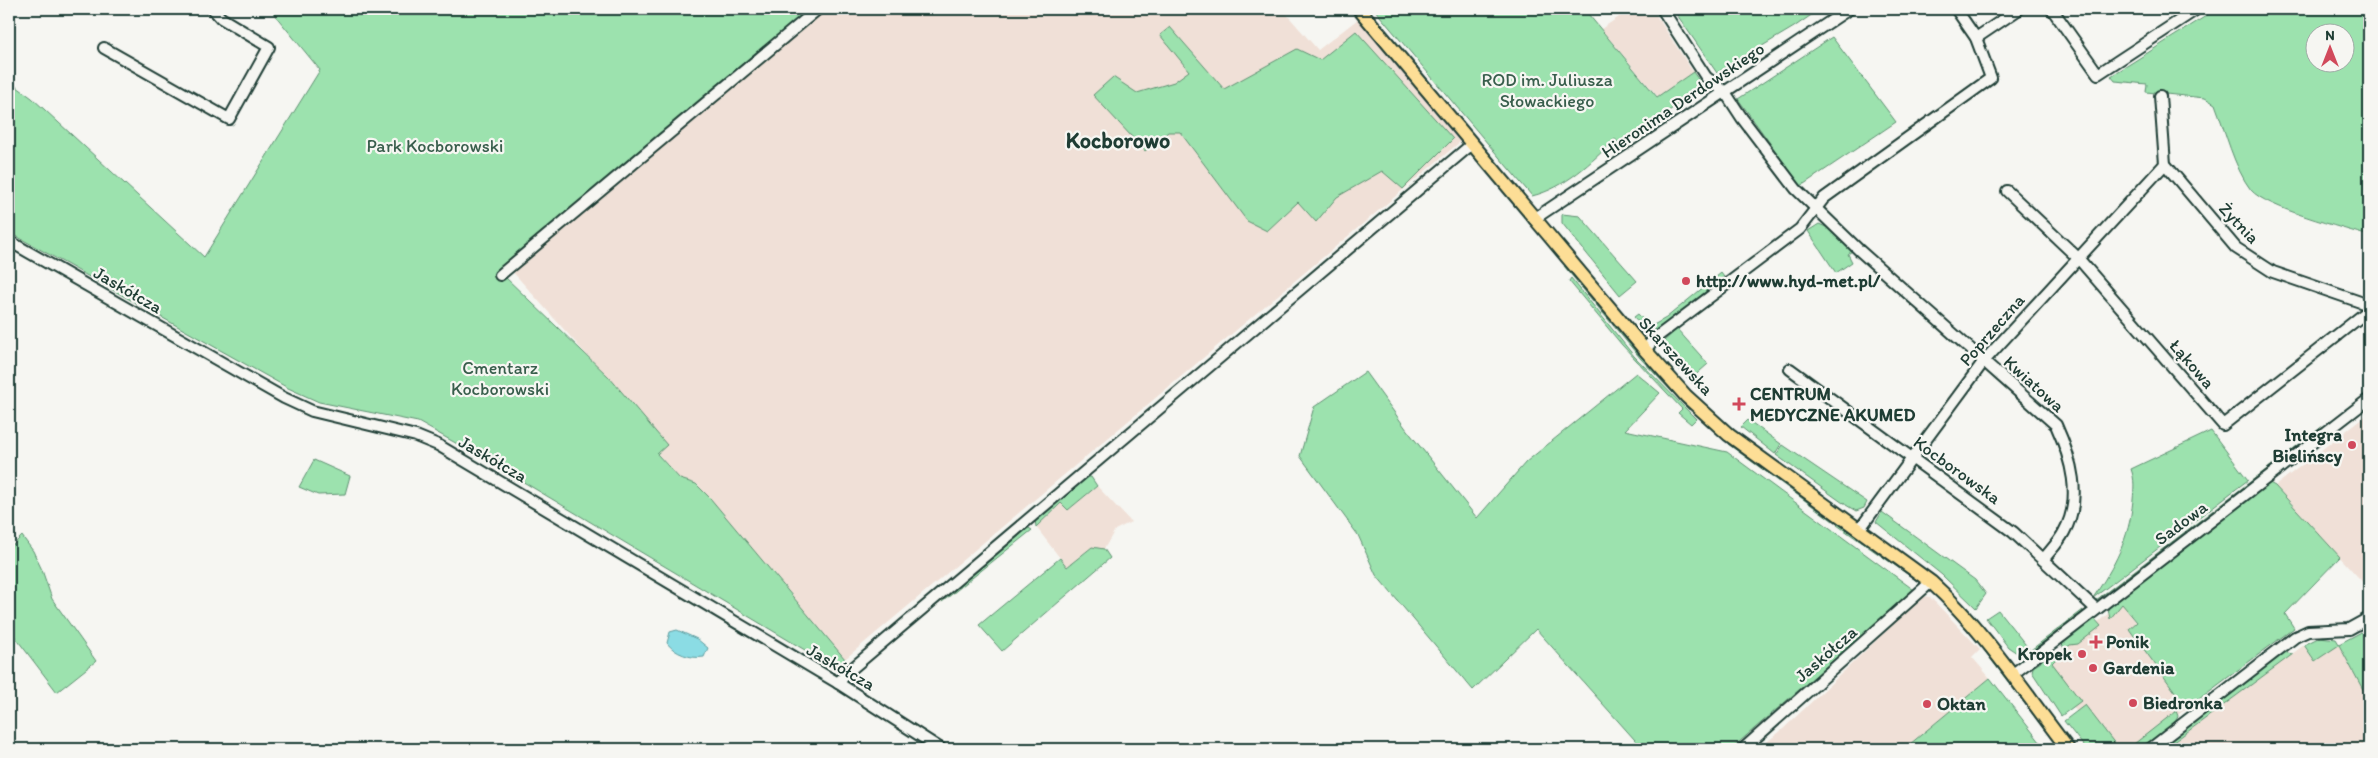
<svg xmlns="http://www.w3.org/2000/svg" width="2378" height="758" font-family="Itim,sans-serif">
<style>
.built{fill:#f0e0d7}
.green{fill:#9ce2ae;stroke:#5e9071;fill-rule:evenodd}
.water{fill:#8bdce4;stroke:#609c9e}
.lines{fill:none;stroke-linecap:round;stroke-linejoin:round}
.minor-casing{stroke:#1f3d34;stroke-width:14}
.major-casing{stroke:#1f3d34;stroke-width:16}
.minor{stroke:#f6f6f2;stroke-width:10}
.major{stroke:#fdde96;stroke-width:12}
.poi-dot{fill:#d1495b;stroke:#f6f6f2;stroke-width:2}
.labels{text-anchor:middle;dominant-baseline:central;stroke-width:4.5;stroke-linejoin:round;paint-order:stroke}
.park-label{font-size:18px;fill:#385e4c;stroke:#f6f6f2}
.street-label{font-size:18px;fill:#1f3d34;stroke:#f6f6f2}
.poi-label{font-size:18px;font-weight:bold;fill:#1f3d34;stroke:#f6f6f2;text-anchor:start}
.district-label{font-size:22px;font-weight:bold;fill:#1f3d34;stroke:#f6f6f2}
</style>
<rect width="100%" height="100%" fill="#f6f6f2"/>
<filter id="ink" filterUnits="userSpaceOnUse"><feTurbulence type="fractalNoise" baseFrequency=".02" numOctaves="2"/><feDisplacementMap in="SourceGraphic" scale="10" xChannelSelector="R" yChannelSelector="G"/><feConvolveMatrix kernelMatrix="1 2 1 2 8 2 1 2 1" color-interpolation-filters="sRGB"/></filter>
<g filter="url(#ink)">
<!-- built -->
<g class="built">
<polygon points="825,9 1282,9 1318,50 1358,19 1460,142 845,659 710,498 697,484 680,479 657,453 666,444 512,271"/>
<polygon points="1631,9 1652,9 1693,72 1658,97 1601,29"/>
<polygon points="2369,413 2369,589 2275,486"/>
<polygon points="1097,486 1131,522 1115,530 1104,549 1092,547 1067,567 1036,527 1061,503 1068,510"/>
<polygon points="1923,596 1930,597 1980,649 1972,657 1990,678 1904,749 1758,749 1782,730"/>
<polygon points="2122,603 2137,623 2129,629 2187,708 2133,749 2102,749 2044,664"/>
<polygon points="2339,644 2367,697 2369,696 2369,749 2165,749 2304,645 2315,661"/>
</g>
<!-- green -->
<g class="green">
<polygon points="270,9 812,9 503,275 609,377 667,445 657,454 680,479 696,484 710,498 845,659 835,668 495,465 418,422 319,402 288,388 9,232 9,81 32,98 204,257 320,70"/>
<path d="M1374 9H1584L1657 97 1693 72 1704 87 1620 144 1615 139C1592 162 1565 188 1532 196Z"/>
<polygon points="1673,9 1820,9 1794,27 1717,73"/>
<path d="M2217 9H2369V236C2344 228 2266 208 2251 190 2234 168 2225 130 2215 104L2205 98 2146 92 2147 84 2115 81 2111 76ZM2316 32H2346V62H2316Z"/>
<polygon points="1170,27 1224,89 1297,49 1320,60 1356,31 1453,139 1403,189 1382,171 1337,197 1316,222 1298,202 1267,231 1247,221 1180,132 1168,132 1145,151 1093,95 1113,77 1137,93 1174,82 1189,71 1160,35"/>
<polygon points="1832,37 1896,122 1801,186 1738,99"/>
<polygon points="1562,214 1580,216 1637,281 1620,295 1562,223"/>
<polygon points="1819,224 1833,230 1852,251 1848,254 1852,262 1836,273 1808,231"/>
<polygon points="1566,265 1691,407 1689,410 1641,359 1564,266"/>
<polygon points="1721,273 1724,277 1655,332 1648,333 1634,317 1638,314 1650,327 1666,318"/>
<polygon points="1571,278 1634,356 1696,419 1691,424 1678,413 1682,409 1622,345 1569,281"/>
<polygon points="1677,329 1708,364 1691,379 1705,393 1703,394 1679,369 1662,343"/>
<polygon points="1365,372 1407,430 1477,518 1526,462 1636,373 1660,393 1625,430 1727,452 1914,590 1731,749 1643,749 1536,629 1473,690 1376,575 1358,535 1300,456 1314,407"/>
<polygon points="1748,420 1781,444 1775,454 1741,427"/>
<polygon points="2323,426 2325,429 2095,601"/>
<path d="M2211 431 2248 480 2093 598C2115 565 2129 540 2133 500 2134 488 2135 480 2131 469Z"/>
<polygon points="1730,443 1834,519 1833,521 1728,444"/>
<polygon points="1783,445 1867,502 1864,508 1856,511 1846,505 1844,502 1843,503 1776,455"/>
<polygon points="314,460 350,476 345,494 318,495 299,487"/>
<polygon points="1088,477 1091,477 1097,486 1068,510 1061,503 1036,527 1035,520"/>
<polygon points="2268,482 2275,486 2340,557 2285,614 2294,628 2187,708 2129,629 2137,622 2122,604 2110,619 2108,608"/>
<polygon points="1882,512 1975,580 1986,594 1976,608 1942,575 1876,522"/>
<polygon points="1839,523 1920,583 1837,525"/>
<polygon points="1027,527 1032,530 942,602 942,598"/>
<polygon points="22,536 33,551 42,570 52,599 96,661 57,692 9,629 9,549"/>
<polygon points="1092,547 1104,549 1110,558 1002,651 979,625 1060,558 1067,567"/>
<polygon points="1998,610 2029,649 2020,655 2008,647 1986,618"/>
<polygon points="2083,610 2081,616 2024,659 2023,656"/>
<polygon points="2094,618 2101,626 2078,644 2070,645 2064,650 2062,643"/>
<polygon points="2369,628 2369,696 2367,697 2339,645 2315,661 2304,645 2320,637 2336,639 2339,644"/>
<polygon points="1977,641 1982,644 2045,727 2044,729"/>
<polygon points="2283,652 2293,654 2164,749 2159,749"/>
<polygon points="2049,653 2057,658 2052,663 2081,701 2061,716 2032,672 2033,667 2041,662 2040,659"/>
<polygon points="1990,678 2044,747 2041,749 1904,749"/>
<polygon points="2085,705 2119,749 2086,749 2064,721"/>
<path d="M2176 711 2178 716C2176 726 2145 747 2136 746L2134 744Z"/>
</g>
<!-- water -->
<path class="water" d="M677 630 697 639 708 648 704 657C691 659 675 654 667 643L670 632Z"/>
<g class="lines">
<defs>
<g id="minor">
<path d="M1662 9 1706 77 1725 92 1742 118 1796 189 1860 251 2056 425C2071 458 2083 498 2064 532 2059 542 2050 551 2043 560"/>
<polyline points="2052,9 2098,74 2197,9"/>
<polyline points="1976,38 2019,9"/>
<polyline points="104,48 229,119 269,47 221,18 213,9"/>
<polyline points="2160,96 2165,164 2236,248 2273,272 2369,305"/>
<polyline points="2007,191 2078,258 2223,425 2369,310"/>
<polyline points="1534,219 1849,9"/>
<polyline points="9,241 284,398 312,411 416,436 438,445 838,683 941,749"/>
<polyline points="500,275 818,9"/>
<polyline points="1645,350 1654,339 1800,229 1824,198 1991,78 1976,38 1956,9"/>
<polyline points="1790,369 2013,532 2096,609"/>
<polyline points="1859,530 1984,361 2165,164"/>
<polyline points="2013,674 2369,399"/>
<polyline points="838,683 849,671 1472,144"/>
<polyline points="1743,749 1931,582"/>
<polyline points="2150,749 2295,637 2308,631 2349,629 2369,618"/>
</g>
<path id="major" d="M1359 9 1645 350 1686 396 1729 435 1931 582C1985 631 2024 692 2068 749"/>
</defs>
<!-- minor casing -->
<use href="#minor" class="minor-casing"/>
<!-- major casing -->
<use href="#major" class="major-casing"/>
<!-- minor -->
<use href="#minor" class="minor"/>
<!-- major -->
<use href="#major" class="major"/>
</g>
</g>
<!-- markers -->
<g class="poi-dot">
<circle cx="1686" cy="281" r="5"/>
<path d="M1736.5 396.5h5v5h5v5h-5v5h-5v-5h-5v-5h5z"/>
<circle cx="2352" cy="445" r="5"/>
<path d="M2093.5 634.5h5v5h5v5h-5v5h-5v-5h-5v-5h5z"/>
<circle cx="2082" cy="654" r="5"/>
<circle cx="2093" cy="668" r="5"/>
<circle cx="2133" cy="703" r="5"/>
<circle cx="1927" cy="704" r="5"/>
</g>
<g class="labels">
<!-- park labels -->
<g class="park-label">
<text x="1547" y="80">ROD im. Juliusza<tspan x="1547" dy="21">Słowackiego</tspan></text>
<text x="435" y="146">Park Kocborowski</text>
<text x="500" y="368">Cmentarz<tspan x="500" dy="21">Kocborowski</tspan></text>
</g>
<!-- street labels -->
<g class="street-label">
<text transform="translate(1683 100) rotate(-34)">Hieronima Derdowskiego</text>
<text transform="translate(2239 223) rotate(46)">Żytnia</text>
<text transform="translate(128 290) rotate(30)">Jaskółcza</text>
<text transform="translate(1992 330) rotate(-49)">Poprzeczna</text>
<text transform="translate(1676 356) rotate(47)">Skarszewska</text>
<text transform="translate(2192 364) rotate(49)">Łąkowa</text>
<text transform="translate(2034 384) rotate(42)">Kwiatowa</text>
<text transform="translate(493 459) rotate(30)">Jaskółcza</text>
<text transform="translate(1957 470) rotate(36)">Kocborowska</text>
<text transform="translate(2181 523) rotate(-37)">Sadowa</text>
<text transform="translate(1826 654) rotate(-41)">Jaskółcza</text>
<text transform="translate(841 667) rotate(30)">Jaskółcza</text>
</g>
<!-- poi labels -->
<g class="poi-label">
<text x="1696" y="281">http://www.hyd-met.pl/</text>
<text x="1750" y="394">CENTRUM<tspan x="1750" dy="21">MEDYCZNE AKUMED</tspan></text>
<text x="2342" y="435" text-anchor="end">Integra<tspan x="2342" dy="21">Bielińscy</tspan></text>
<text x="2106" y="642">Ponik</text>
<text x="2072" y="654" text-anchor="end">Kropek</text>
<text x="2103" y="668">Gardenia</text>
<text x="2143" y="703">Biedronka</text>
<text x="1937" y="704">Oktan</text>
</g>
<!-- district labels -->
<g class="district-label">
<text x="1118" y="140">Kocborowo</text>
</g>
</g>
<!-- margin -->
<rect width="2378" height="758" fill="none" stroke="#f6f6f2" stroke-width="30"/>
<rect x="15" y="15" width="2348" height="728" fill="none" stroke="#1f3d34" stroke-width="2" filter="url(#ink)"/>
<!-- north arrow -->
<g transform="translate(2330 48)"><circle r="24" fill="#f6f6f2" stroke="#a0aca6"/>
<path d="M0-4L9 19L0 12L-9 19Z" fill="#d1495b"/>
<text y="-8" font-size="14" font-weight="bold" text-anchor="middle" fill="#1f3d34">N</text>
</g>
</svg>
